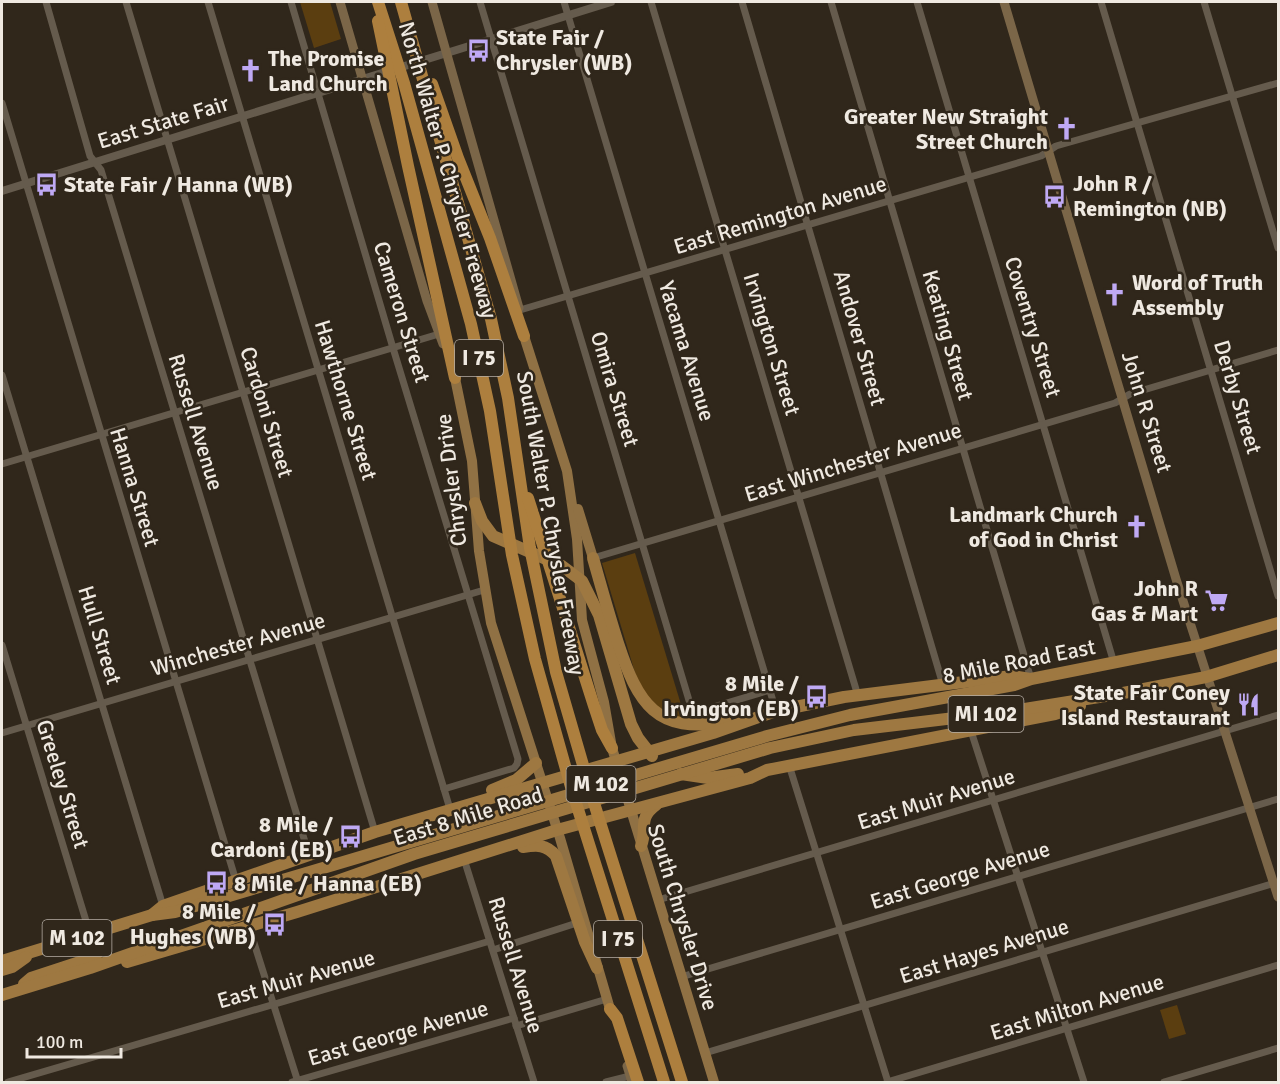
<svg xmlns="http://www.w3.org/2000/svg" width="1280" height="1084" font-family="Signika,sans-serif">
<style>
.green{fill:#5b3e10}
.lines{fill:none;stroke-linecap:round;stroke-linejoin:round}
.minor{stroke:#655b4d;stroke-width:7}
.tertiary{stroke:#655b4d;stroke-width:8}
.secondary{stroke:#7b6648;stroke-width:9}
.primary{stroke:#907144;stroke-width:10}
.trunk{stroke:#9e7841;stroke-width:12}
.motorway{stroke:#ad7f3e;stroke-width:12}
.labels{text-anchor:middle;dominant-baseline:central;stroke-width:5;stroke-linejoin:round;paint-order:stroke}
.shield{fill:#30271b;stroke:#b6afa6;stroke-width:1.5}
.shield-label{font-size:21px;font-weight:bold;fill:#efe9e1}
.poi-label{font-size:22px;font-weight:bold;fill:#efe9e1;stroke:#30271b;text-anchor:end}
.street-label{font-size:22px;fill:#efe9e1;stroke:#30271b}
</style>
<rect width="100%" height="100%" fill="#30271b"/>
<!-- green -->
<g class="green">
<polygon points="300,2 330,2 341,39 314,48"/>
<polygon points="635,553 686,721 658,707 645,694 636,676 602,563"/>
<polygon points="1177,1005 1186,1034 1169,1039 1160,1010"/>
</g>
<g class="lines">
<!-- minor -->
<g class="minor">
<polyline points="46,2 90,156 101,170 309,855"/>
<polyline points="126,2 375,832"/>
<polyline points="208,2 450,809"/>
<polyline points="291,2 393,348 518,759 517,764 514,768 444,789"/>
<polyline points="480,2 691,707 695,710 700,711 770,690"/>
<polyline points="564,2 776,711"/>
<polyline points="651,2 858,696"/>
<polyline points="742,2 943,685"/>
<polyline points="831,2 1031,679"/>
<polyline points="917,2 1114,663"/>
<polyline points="1101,2 1278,596"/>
<polyline points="1204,2 1278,248"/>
<polyline points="2,103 236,881"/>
<polyline points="520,310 1041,156 1056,146 1278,83"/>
<polyline points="2,375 163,906"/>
<polyline points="2,464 439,334"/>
<polyline points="593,558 1115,403 1130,394 1278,350"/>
<polyline points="2,645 90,934"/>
<polyline points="971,731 1084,1082"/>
<polyline points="2,733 484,590"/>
<polyline points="789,765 888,1082"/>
<polyline points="464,859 534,1082"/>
<polyline points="658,900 1278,715"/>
<polyline points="249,927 298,1082"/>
<polyline points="493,950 580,922"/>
<polyline points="681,977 1278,799"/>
<polyline points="516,1026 607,999"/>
<polyline points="705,1053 1278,882"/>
<polyline points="8,1082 490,941"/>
<polyline points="292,1082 514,1018"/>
<polyline points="606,1082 630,1076"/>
<polyline points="887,1082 1278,965"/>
<polyline points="1164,1082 1278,1048"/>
</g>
<!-- tertiary -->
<polyline class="tertiary" points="2,191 611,2"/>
<!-- secondary -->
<g class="secondary">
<polyline points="340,2 427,301 443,344"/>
<polyline points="432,2 519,308"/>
<polyline points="1004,2 1176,579 1278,897"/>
<polyline points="627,1066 632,1082"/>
</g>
<!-- primary -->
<g class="primary">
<polyline points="524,336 567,471 577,539 582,620 604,702 612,748 714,1082"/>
<polyline points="455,378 472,461 479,551 491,623 560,838 610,1009"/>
<polyline points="578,509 593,558"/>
</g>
<!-- trunk -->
<g class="trunk">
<polyline points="475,503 482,521 493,536 562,566 582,581 599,615 631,724 638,738 652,756"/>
<path d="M593 558C601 586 609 615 618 643 638 704 656 734 726 722"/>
<polyline points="681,774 708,778 738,774"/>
<polyline points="492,790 516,780 536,763"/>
<path d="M641 846C648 828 637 819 656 805"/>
<path d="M523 847C537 845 546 844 556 856L585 942 597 968"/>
<polyline points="152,915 163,906 375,832 713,733 776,711 844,697 1012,676 1030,679"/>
<polyline points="2,961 152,915 175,912 767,736 850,715 1014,685 1031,679 1197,646 1278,623"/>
<polyline points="127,962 297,912 557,830 750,778 767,770 1055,714 1080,706"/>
<polyline points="2,970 12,967 26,957"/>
<polyline points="24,984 31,978 95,957 99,950 88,935"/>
<polyline points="2,995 90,968 414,854 770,748 854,730 1005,712 1118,694 1206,677 1278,655"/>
</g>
<!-- motorway -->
<g class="motorway">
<polyline points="378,2 404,83 471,324 490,411 512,555 535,659 571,787 664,1082"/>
<polyline points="401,2 491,319 508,398 530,548 556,672 594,803 682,1082"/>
<polyline points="378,21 408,166 455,378"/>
<polyline points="432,84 458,158 490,238 524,336"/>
<polyline points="528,498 594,706 602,730 612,748"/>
<polyline points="610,1009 617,1018 638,1082"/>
</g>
</g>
<!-- icons -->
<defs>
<symbol id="bus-bare" viewBox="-9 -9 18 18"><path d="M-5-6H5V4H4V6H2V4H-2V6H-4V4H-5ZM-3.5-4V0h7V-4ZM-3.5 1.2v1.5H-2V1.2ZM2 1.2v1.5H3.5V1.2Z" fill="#bfa9f4" stroke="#30271b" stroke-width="2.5" paint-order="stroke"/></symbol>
<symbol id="church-bare" viewBox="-9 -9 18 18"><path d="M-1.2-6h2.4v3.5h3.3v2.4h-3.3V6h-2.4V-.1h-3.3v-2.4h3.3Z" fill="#bfa9f4" stroke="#30271b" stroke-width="2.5" paint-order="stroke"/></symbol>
<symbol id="supermarket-bare" viewBox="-9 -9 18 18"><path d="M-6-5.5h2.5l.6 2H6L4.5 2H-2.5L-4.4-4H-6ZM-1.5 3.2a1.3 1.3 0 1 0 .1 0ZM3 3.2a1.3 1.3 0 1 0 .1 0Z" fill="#bfa9f4" stroke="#30271b" stroke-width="2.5" paint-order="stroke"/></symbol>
<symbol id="restaurant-bare" viewBox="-9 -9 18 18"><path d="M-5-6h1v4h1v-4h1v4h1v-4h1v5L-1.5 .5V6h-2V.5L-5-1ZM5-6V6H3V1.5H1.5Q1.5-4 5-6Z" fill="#bfa9f4" stroke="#30271b" stroke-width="2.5" paint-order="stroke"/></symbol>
</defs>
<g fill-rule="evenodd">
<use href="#bus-bare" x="462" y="34" width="33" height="33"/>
<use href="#church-bare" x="234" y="54" width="33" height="33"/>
<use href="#church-bare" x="1050" y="112" width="33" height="33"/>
<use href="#bus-bare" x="30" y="168" width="33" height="33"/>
<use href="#bus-bare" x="1038" y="180" width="33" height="33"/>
<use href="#church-bare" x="1098" y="278" width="33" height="33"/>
<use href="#church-bare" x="1120" y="510" width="33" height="33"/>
<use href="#supermarket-bare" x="1200" y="584" width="33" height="33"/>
<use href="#bus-bare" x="800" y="680" width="33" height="33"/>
<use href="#restaurant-bare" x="1232" y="688" width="33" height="33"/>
<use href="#bus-bare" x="334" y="820" width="33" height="33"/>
<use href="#bus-bare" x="200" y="866" width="33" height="33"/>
<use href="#bus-bare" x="258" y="908" width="33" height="33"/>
</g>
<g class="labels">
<!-- shield labels -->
<g class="shield">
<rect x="455" y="340" width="48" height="36" rx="4.5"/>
<rect x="948.5" y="696" width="75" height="36" rx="4.5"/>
<rect x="566.5" y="766" width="69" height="36" rx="4.5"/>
<rect x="42.5" y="920" width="69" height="36" rx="4.5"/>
<rect x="594" y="921" width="48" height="36" rx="4.5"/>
</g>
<g class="shield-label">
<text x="479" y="358">I 75</text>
<text x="986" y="714">MI 102</text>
<text x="601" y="784">M 102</text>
<text x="77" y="938">M 102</text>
<text x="618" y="939">I 75</text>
</g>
<!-- poi labels -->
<g class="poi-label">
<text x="496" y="37" text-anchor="start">State Fair /<tspan x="496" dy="25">Chrysler (WB)</tspan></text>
<text x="268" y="58" text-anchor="start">The Promise<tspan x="268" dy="25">Land Church</tspan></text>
<text x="1048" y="116">Greater New Straight<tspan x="1048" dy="25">Street Church</tspan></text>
<text x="1073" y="183" text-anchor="start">John R /<tspan x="1073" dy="25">Remington (NB)</tspan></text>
<text x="64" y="184" text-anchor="start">State Fair / Hanna (WB)</text>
<text x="1132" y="282" text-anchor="start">Word of Truth<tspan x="1132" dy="25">Assembly</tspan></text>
<text x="1118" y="514">Landmark Church<tspan x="1118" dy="25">of God in Christ</tspan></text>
<text x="1198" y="588">John R<tspan x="1198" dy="25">Gas &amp; Mart</tspan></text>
<text x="799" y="683">8 Mile /<tspan x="799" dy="25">Irvington (EB)</tspan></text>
<text x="1230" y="692">State Fair Coney<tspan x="1230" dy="25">Island Restaurant</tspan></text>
<text x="333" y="824">8 Mile /<tspan x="333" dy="25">Cardoni (EB)</tspan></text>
<text x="234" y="883" text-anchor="start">8 Mile / Hanna (EB)</text>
<text x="256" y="911">8 Mile /<tspan x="256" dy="25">Hughes (WB)</tspan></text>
</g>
<!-- street labels -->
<g class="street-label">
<text transform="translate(163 122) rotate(-17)">East State Fair</text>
<text transform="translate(448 170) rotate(74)">North Walter P. Chrysler Freeway</text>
<text transform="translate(780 215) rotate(-17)">East Remington Avenue</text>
<text transform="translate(402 312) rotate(73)">Cameron Street</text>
<text transform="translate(1033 327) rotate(73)">Coventry Street</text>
<text transform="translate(948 335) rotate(74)">Keating Street</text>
<text transform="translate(860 338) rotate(74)">Andover Street</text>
<text transform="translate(772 344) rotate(73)">Irvington Street</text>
<text transform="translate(687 351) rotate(73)">Yacama Avenue</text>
<text transform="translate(615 389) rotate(73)">Omira Street</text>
<text transform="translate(1238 397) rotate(73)">Derby Street</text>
<text transform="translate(346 400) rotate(73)">Hawthorne Street</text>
<text transform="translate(267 412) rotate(73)">Cardoni Street</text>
<text transform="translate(1147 412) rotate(73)">John R Street</text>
<text transform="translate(196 422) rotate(73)">Russell Avenue</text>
<text transform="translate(853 462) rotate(-17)">East Winchester Avenue</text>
<text transform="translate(451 480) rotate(-97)">Chrysler Drive</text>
<text transform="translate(135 487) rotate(73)">Hanna Street</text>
<text transform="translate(551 523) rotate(80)">South Walter P. Chrysler Freeway</text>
<text transform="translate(100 635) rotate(73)">Hull Street</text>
<text transform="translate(238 644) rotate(-16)">Winchester Avenue</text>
<text transform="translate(1019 661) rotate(-11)">8 Mile Road East</text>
<text transform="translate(63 784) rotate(73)">Greeley Street</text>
<text transform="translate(936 799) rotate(-17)">East Muir Avenue</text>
<text transform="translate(468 816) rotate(-17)">East 8 Mile Road</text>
<text transform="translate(960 875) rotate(-17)">East George Avenue</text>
<text transform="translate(683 917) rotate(73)">South Chrysler Drive</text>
<text transform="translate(984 951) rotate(-17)">East Hayes Avenue</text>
<text transform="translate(516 965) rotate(73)">Russell Avenue</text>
<text transform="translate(296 979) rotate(-16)">East Muir Avenue</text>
<text transform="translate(1077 1007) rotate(-17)">East Milton Avenue</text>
<text transform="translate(398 1033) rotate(-16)">East George Avenue</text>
</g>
</g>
<!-- border -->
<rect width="1280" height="1084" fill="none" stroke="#efe9e1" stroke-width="6"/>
<!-- scale -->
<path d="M27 1048v9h94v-9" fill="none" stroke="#efe9e1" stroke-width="3"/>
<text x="36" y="1048" font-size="18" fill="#efe9e1" stroke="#30271b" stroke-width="4.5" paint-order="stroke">100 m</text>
</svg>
